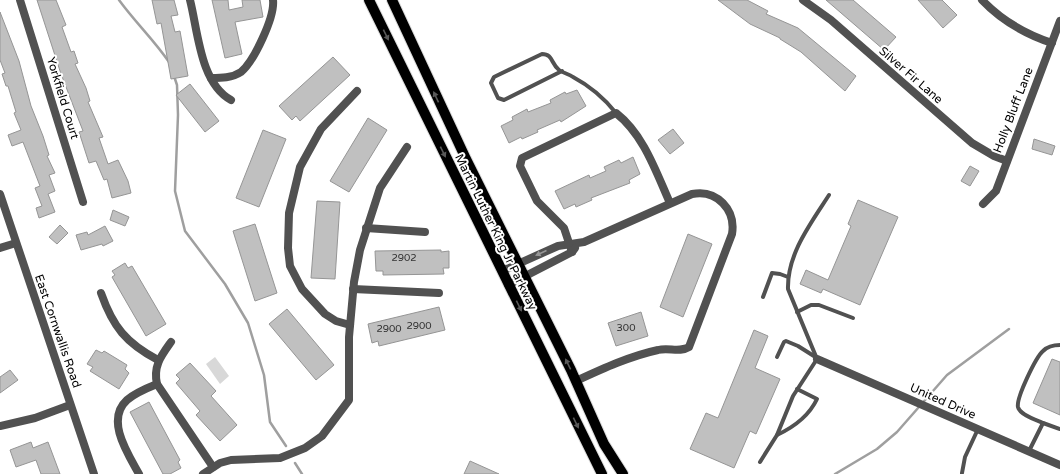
<svg xmlns="http://www.w3.org/2000/svg" width="1060" height="474" font-family="'Varela Round',sans-serif">
<style>
.green{fill:#d8d8d8}
.lines{fill:none;stroke-linecap:round;stroke-linejoin:round}
.stream{stroke:#9f9f9f;stroke-width:2.5}
.building{fill:#c0c0c0;stroke:#959595}
.primary-casing{stroke:#dbdbdb;stroke-width:12}
.service{stroke:#515151;stroke-width:4}
.minor{stroke:#515151;stroke-width:8}
.tertiary{stroke:#515151;stroke-width:8}
.primary{stroke:#000;stroke-width:10}
.oneway{fill:#595959}
.oneway2{fill:#979797}
.labels{text-anchor:middle;dominant-baseline:central;stroke-width:4;stroke-linejoin:round;paint-order:stroke}
.number-label{font-size:10px;fill:#303030}
.street-label{font-size:12px;fill:#000;stroke:#fff}
</style>
<rect width="100%" height="100%" fill="#fff"/>
<!-- green -->
<polygon class="green" points="215,357 229,376 220,384 206,364"/>
<g class="lines">
<!-- stream -->
<g class="stream">
<path d="M119 0C135 22 154 40 169 62"/>
<polyline points="174,76 177,85 178,115 175,191 185,231 225,284 248,323 264,375 270,422 286,446"/>
<polyline points="295,463 302,474"/>
<polyline points="835,474 877,449 897,432 947,375 1009,329"/>
</g>
</g>
<!-- building -->
<g class="building">
<polygon points="37,0 56,0 66,25 62,27 71,52 74,51 78,63 75,64 86,88 90,101 88,102 103,137 99,138 108,164 118,160 128,181 131,193 112,198 107,179 104,180 96,161 89,163 79,132 83,131 61,74"/>
<polygon points="152,0 174,0 178,15 171,16 175,32 180,31 188,76 171,79 161,23 157,24"/>
<polygon points="212,0 228,0 229,10 243,7 242,0 260,0 263,17 235,22 242,54 225,58"/>
<polygon points="718,0 747,0 768,11 766,14 798,28 856,76 845,91 801,52 780,39 780,38 750,24"/>
<polygon points="826,0 853,0 896,37 884,50"/>
<polygon points="918,0 942,0 957,15 943,28"/>
<polygon points="0,12 19,61 31,106 43,136 49,155 47,156 55,173 49,175 55,191 48,194 55,212 39,218 36,208 42,206 35,188 40,186 23,142 12,146 8,135 21,130 14,113 16,112 8,86 6,86 2,74 5,73 0,60"/>
<polygon points="333,57 350,75 300,121 296,116 292,120 279,106"/>
<polygon points="190,84 219,121 205,132 176,95"/>
<polygon points="577,90 586,106 561,122 560,120 537,130 538,132 522,139 521,137 509,143 501,126 513,120 512,117 527,109 528,112 551,103 550,100 565,92 566,94"/>
<polygon points="368,118 387,130 349,192 330,181"/>
<polygon points="673,129 684,143 670,154 658,140"/>
<polygon points="263,130 286,139 259,207 236,198"/>
<polygon points="1034,139 1055,146 1052,155 1032,149"/>
<polygon points="633,157 640,174 629,180 630,183 591,198 592,200 576,207 575,204 564,209 555,191 589,175 590,178 606,171 604,167 619,160 621,163"/>
<polygon points="970,166 979,171 970,186 961,181"/>
<polygon points="858,200 898,217 860,305 823,289 821,293 800,284 806,270 828,280 851,226 848,224"/>
<polygon points="317,201 340,202 335,279 311,278"/>
<polygon points="113,210 129,217 125,226 110,220"/>
<polygon points="255,224 277,293 255,301 233,231"/>
<polygon points="60,225 68,233 57,244 49,237"/>
<polygon points="105,226 113,241 103,246 102,244 81,250 76,235 87,232 88,235"/>
<polygon points="688,234 712,244 683,317 660,307"/>
<polygon points="441,250 441,252 449,251 449,268 443,268 444,274 383,275 383,271 376,271 375,251"/>
<polygon points="125,263 128,268 132,266 166,324 146,336 112,277 115,275 112,271"/>
<polygon points="439,307 445,330 379,346 378,341 372,343 368,324"/>
<polygon points="287,309 334,365 316,380 269,324"/>
<polygon points="641,312 648,336 616,346 608,323"/>
<polygon points="754,330 768,336 755,368 780,379 756,434 750,431 734,468 690,449 706,413 718,418"/>
<polygon points="96,350 102,353 104,351 127,365 125,369 129,373 119,389 90,371 93,367 87,364"/>
<polygon points="1052,359 1060,362 1060,415 1033,403"/>
<polygon points="190,363 216,391 211,396 237,425 220,441 196,415 200,411 176,383 180,379 176,375"/>
<polygon points="10,370 18,380 0,393 0,377"/>
<polygon points="149,402 180,460 178,462 181,468 170,474 163,474 130,412"/>
<polygon points="31,442 33,448 48,442 60,474 41,474 36,460 16,467 10,450"/>
<polygon points="470,461 499,474 464,474"/>
</g>
<g class="lines">
<defs>
<g id="primary">
<polyline points="369,0 602,474"/>
<polyline points="392,0 466,159 571,370 604,444 623,474"/>
</g>
</defs>
<!-- primary casing -->
<use href="#primary" class="primary-casing"/>
<!-- service -->
<g class="service">
<path d="M562 71 504 100 498 98 491 83 494 77 542 54C553 54 551 64 559 70 563 73 569 74 573 77 590 86 604 98 616 113"/>
<polyline points="763,297 772,273 780,274 788,277"/>
<polyline points="797,312 811,305 819,305 853,318"/>
<polyline points="777,357 784,342 786,341 798,346 817,358"/>
<path d="M817 359 788 289C787 254 811 223 829 195"/>
<path d="M1043 423C1036 420 1020 415 1018 407 1016 398 1036 357 1043 351 1048 346 1054 345 1060 345"/>
<path d="M777 435C794 427 809 416 817 399L797 389"/>
<polyline points="1029,451 1043,423 1060,429"/>
<polyline points="760,462 777,435 793,396 817,359"/>
<polyline points="962,473 965,457 978,429"/>
</g>
<!-- minor -->
<g class="minor">
<polyline points="20,0 83,202"/>
<path d="M190 0C198 31 200 83 231 100"/>
<polyline points="803,0 831,20 972,143 994,156 1007,161"/>
<path d="M982 0C1001 20 1025 34 1052 43"/>
<path d="M211 78C221 78 232 78 241 72 254 61 275 17 273 0"/>
<polyline points="983,204 996,191 1060,21"/>
<polyline points="366,228 425,232"/>
<polyline points="0,248 16,243"/>
<path d="M572 252 564 228 537 201 520 166 522 158 616 113C644 135 656 172 670 203"/>
<path d="M502 271 558 246 584 242 692 194C717 189 736 210 732 234L689 347C679 353 669 347 658 350 630 356 602 369 576 381"/>
<polyline points="508,285 572,252 575,248"/>
<polyline points="353,289 439,293"/>
<path d="M101 293C113 327 126 343 158 360"/>
<polyline points="350,325 336,321 325,314 302,289 290,266 288,248 289,213 300,167 321,129 357,91"/>
<path d="M171 342C161 356 153 366 157 384L213 467"/>
<polyline points="817,359 1060,465"/>
<polyline points="0,426 35,418 70,405"/>
<path d="M139 474C128 454 105 420 127 400 135 393 147 388 157 384"/>
<polyline points="203,474 220,463 231,460 280,458 305,448 322,436 349,400 349,337 354,282 360,250 380,188 407,147"/>
</g>
<!-- tertiary -->
<polyline class="tertiary" points="0,194 94,474"/>
<!-- primary -->
<use href="#primary" class="primary"/>
</g>
<!-- one-way arrows -->
<defs><path id="oneway-solid" d="M-6-.8H1V-3.2L6.5 0L1 3.2V.8H-6Z"/></defs>
<g class="oneway">
<use href="#oneway-solid" transform="translate(386 35) rotate(64)"/>
<use href="#oneway-solid" transform="translate(436 97) rotate(-115)"/>
<use href="#oneway-solid" transform="translate(443 152) rotate(64)"/>
<use href="#oneway-solid" transform="translate(519 306) rotate(64)"/>
<use href="#oneway-solid" transform="translate(568 364) rotate(-116)"/>
<use href="#oneway-solid" transform="translate(576 423) rotate(64)"/>
</g>
<use class="oneway2" href="#oneway-solid" transform="translate(541 253) rotate(156)"/>
<g class="labels">
<!-- number labels -->
<g class="number-label">
<text x="404" y="258">2902</text>
<text x="419" y="326">2900</text>
<text x="626" y="328">300</text>
<text x="389" y="329">2900</text>
</g>
<!-- street labels -->
<g class="street-label">
<text transform="translate(911 75) rotate(41)">Silver Fir Lane</text>
<text transform="translate(63 98) rotate(73)">Yorkfield Court</text>
<text transform="translate(1013 110) rotate(-69)">Holly Bluff Lane</text>
<text transform="translate(496 232) rotate(64)">Martin Luther King Jr Parkway</text>
<text transform="translate(58 331) rotate(71)">East Cornwallis Road</text>
<text transform="translate(943 401) rotate(24)">United Drive</text>
</g>
</g>
</svg>
